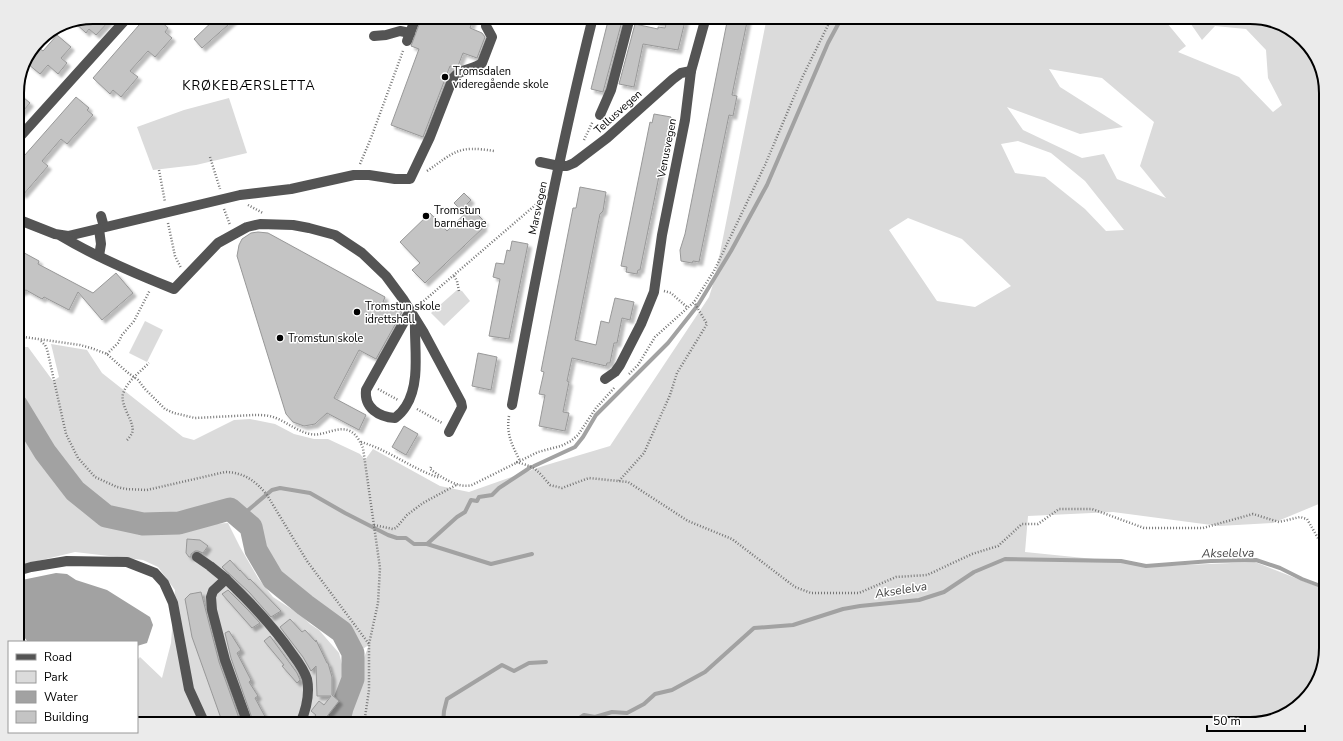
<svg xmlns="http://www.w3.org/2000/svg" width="1343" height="741" font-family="'Nunito Sans',sans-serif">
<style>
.green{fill:#dbdbdb;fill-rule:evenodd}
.water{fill:#a2a2a2}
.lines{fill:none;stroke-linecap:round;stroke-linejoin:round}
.stream{stroke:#a2a2a2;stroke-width:4}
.river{stroke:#a2a2a2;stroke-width:23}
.building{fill:#c4c4c4;stroke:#989898;filter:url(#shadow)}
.path{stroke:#767676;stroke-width:2.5;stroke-dasharray:1 2;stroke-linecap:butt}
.minor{stroke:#545454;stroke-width:10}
.poi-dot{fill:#000;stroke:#fff;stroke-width:1.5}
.labels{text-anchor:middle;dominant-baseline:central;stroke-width:3;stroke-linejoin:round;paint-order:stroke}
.poi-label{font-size:11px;fill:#000;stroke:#fff;text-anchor:start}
.street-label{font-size:11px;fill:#000;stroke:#fff}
.water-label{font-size:12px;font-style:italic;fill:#434343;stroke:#fff}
.quarter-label{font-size:13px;letter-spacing:1px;fill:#000;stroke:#fff}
.rim{fill:none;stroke:#000;stroke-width:2}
</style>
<defs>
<filter id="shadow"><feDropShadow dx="3.5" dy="3.5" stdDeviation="1" flood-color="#0004"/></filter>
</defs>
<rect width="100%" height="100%" fill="#fff"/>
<!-- green -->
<g class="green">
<path d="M767 17H1162L1186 46 1178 52 1239 77 1273 112 1282 105 1268 78 1266 50 1246 29 1215 26 1202 40 1186 17H1250L1288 27 1316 55 1326 89V501L1273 523 1219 526 1113 512 1028 516 1025 552 1163 566 1255 562 1326 590V648L1316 686 1288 714 1250 724H345L352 708 361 678 363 660 369 645 354 654 342 632 274 577 257 549 252 526 231 506 204 515 180 520H143L108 514 77 490 47 452 17 402V347H28L53 381 59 377 51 344 87 350 102 373 183 437 194 440 234 420 250 419 275 424 294 434 314 439H328L360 454 365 460 373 449 440 486 469 492 543 466 610 446 709 297 715 278ZM1049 69 1102 78 1154 122 1140 166 1166 198 1117 179 1104 154 1082 158 1023 130 1007 107 1080 134 1123 127 1060 87ZM1018 141 1051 153 1085 181 1124 230 1106 231 1085 209 1045 177 1015 173 1001 144ZM908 218 962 239 1011 286 975 307 937 301 889 230Z"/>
<polygon points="229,98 247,153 196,165 153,170 137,127 184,110"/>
<polygon points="457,290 462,291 470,301 444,326 431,313"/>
<polygon points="145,321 163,330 147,362 129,353"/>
<polygon points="17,418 61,481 105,518 163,527 228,523 240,547 258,578 273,597 302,616 310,624 319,630 339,653 343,668 344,685 331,724 137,724 137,660 140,657 162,678 171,643 175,590 158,567 143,560 75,552 17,566"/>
</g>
<!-- water -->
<polygon class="water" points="56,573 67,574 76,580 107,590 150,617 153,625 147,643 137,646 137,642 28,642 24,637 17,631 17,581"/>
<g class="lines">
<!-- stream -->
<g class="stream">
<polyline points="534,466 575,447 583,437 596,415 668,343 698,305 731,251 767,185 828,43 842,17"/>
<polyline points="240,517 272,490 280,488 310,493 345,513 388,535 397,538 406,538 414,544 427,544 491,564 532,554"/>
<polyline points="427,544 457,517 465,512 471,500 477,501 479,497 492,495 499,488 531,467"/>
<polyline points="443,724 444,711 447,699 502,665 514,671 529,663 546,662"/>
<polyline points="571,724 584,715 595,717 612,712 627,713 644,704 655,694 672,690 705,672 754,628 793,625 843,609 860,606 919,600 944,592 974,572 1005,559 1121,561 1146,566 1211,561 1256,560 1280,568 1302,579 1326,588"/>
</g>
<!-- river -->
<polyline class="river" points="17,406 45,452 75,491 106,516 143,524 179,523 230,509 251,527 256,550 273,579 305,605 342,632 353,653 353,679 342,708 338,724"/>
</g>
<!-- building -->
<g class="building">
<polygon points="93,17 113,17 96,35 89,29 86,33 73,21"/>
<polygon points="146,17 156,17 168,28 165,32 172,38 155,57 148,51 130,71 138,77 121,97 113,90 110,94 93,78"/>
<polygon points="217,17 237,17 202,48 194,39"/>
<polygon points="422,17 474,17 470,28 482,33 485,37 477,58 463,53 458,66 455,68 450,66 423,137 391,125 419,49 411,46"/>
<polygon points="609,17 622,17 621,21 622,21 603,92 591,89"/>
<polygon points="656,17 686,17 678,50 643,44 634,87 619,84 635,24 658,29 658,27 665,28 666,24 655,22"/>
<polygon points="728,17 748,17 732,95 737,96 733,116 729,115 699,262 693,261 692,263 681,261 680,250 685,234"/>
<polygon points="57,35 71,47 61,58 67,63 58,74 48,65 40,74 28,64 33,53 38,47 43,51"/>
<polygon points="17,92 30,103 17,118"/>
<polygon points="76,97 89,108 87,110 93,115 67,144 61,139 42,161 48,166 23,195 17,190 17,164"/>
<polygon points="654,114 671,117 640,270 638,270 637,274 626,272 627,267 621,266 650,122 652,123"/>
<polygon points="580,187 606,192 603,211 600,214 575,340 596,345 601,321 609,323 615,298 634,302 630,320 622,318 617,343 614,343 610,363 607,363 606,366 572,358 567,381 569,382 563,412 569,413 565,431 539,426 545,395 539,394 544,372 541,371 573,208 576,208"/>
<polygon points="464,193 471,200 461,210 454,203"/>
<polygon points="471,208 485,222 482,225 484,227 425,283 412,270 420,263 400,242 430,213 447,231"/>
<polygon points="258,232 268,233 385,297 383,302 402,312 376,359 359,350 334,398 366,415 359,430 327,413 315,424 304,426 293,422 286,414 237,256 239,245 242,239 251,233"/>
<polygon points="512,241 528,244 509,339 489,336 500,279 493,277 496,263 504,264 507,250 510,251"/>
<polygon points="17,249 39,261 38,264 93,293 116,273 133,293 102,320 78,292 69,310 44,297 42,299 26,290 17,294"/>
<polygon points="478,353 497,357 491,390 472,386"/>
<polygon points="404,426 418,434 406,455 392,447"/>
<polygon points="187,539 200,540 208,546 203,553 198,551 195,551 191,554 191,557 189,557 186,553"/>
<polygon points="230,560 240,571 240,570 249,580 250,579 281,611 271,617 249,592 223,568 222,567"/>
<polygon points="228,590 248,610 260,623 252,628 222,594"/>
<polygon points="201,592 219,662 241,724 223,724 192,637 185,599 190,594"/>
<polygon points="290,619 302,632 305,630 316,642 316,640 327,663 328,663 332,677 332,695 339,701 321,724 308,724 316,715 311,711 319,701 324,705 331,696 317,696 316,666 311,671 303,657 280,627"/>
<polygon points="229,631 241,650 237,653 251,680 249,682 258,696 255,698 269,724 254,724 231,658 225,633"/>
<polygon points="270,636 297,673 300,680 297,683 282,666 284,665 264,641"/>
</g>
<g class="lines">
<!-- path -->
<g class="path">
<polyline points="584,140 593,121"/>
<polyline points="210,157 220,189"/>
<polyline points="360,164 371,138 403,51"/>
<polyline points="159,170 165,202"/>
<path d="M427 171C455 152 457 145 494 151"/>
<polyline points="248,205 263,213"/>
<polyline points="224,209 230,225"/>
<polyline points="168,223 175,256 181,268"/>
<polyline points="454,276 457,281 459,291"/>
<polyline points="664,291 671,293 688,308"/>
<polyline points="419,305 540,201"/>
<path d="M17 336 80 345 91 348 107 354 127 372 138 380 145 389 165 409 174 413 195 418 254 415C261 415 269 415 276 418 288 423 297 431 310 434 324 437 337 425 350 431 356 434 360 441 363 448L380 568 378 603 369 644V690L364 724"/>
<path d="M41 341 45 345 47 349 66 434 78 458 95 477 117 487 126 489 147 490 225 472C243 472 256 481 267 495L307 561 369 644"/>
<polyline points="107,354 118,343 122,335 134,321 150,290"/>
<polyline points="629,374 638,365 655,337 694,302 714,271 765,165 802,78 832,17"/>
<polyline points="378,389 398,400"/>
<polyline points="417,409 442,423"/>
<path d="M509 416C506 434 512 445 520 461"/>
<path d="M127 440C129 438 131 435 132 433 136 423 120 407 123 394 127 381 140 372 149 363"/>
<path d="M361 442C389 450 412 469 440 478"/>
<path d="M516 462C536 467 537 470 550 485L562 488 589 478 628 482 688 521 732 539 795 587 811 593H859L896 577 927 575 972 554 998 546 1022 524H1038L1059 509H1092L1144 528H1203L1253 514 1279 522 1300 517 1307 519 1322 545 1326 546"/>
<path d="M431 467 430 469C441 477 458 489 472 485L538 452 561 446 571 441 578 435 596 408 615 387"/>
<polyline points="619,481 644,453 670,395 677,373 707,324 694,302"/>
<polyline points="374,525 393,529 396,528 407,515 423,503 458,484"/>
</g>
<!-- minor -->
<g class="minor">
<polyline points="374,36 386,35 400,31 410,33"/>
<polyline points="407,41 416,17"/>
<polyline points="600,115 611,90 630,17"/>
<polyline points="17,140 128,17"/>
<polyline points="540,162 559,166 567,166 574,163 607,138 673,79 681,73 691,71"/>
<polyline points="101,216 104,227"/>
<path d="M17 219 55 234 68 236 240 195 291 189 354 175H369L395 179H410L430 137 453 78C461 68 473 70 482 63L492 37 486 26 488 17"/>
<path d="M61 236C96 257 136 274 174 289L218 243 247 227 260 224 293 225 309 228 335 235 362 253 386 276 403 299 424 333 461 402 462 407 449 432"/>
<polyline points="99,256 101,244 99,229"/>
<path d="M410 311 366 390C364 408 379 417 395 418 399 415 403 411 406 406 421 382 414 347 415 320"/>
<polyline points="605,379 615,372 620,365 641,324 654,292 662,235 685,120 691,71 706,17"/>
<path d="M512 405C536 275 561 145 593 17"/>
<polyline points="197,557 210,566 226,579"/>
<polyline points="17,571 31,567 67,561 127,562 155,573 164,583 173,603 189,689 205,724"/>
<polyline points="137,723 138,724"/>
<path d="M248 724 225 660 212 610 211 597 213 591 226 579C250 602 274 627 293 655 299 663 304 670 307 679 310 694 306 710 300 724"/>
</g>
</g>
<!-- markers -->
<g class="poi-dot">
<circle cx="445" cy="77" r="4"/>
<circle cx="426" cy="216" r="4"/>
<circle cx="357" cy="312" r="4"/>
<circle cx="280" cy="338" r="4"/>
</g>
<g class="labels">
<!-- poi labels -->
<g class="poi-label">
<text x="453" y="71">Tromsdalen<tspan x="453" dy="13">videregående skole</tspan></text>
<text x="434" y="210">Tromstun<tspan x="434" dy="13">barnehage</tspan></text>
<text x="365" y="306">Tromstun skole<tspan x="365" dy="13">idrettshall</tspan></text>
<text x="288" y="338">Tromstun skole</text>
</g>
<!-- street labels -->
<g class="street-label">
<text transform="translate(618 112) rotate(-42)">Tellusvegen</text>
<text transform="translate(667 148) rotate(-79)">Venusvegen</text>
<text transform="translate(538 208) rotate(-78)">Marsvegen</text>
</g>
<!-- water labels -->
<g class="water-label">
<text transform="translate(1228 553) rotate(-1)">Akselelva</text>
<text transform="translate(901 590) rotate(-9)">Akselelva</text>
</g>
<!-- quarter labels -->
<g class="quarter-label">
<text x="249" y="86">KRØKEBÆRSLETTA</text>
</g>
</g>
<!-- crop -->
<path d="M0 0H1343V741H0ZM93 24H1250A69 69 0 0 1 1319 93V648A69 69 0 0 1 1250 717H93A69 69 0 0 1 24 648V93A69 69 0 0 1 93 24Z" fill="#ebebeb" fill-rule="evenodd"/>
<path class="rim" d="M93 24H1250A69 69 0 0 1 1319 93V648A69 69 0 0 1 1250 717H93A69 69 0 0 1 24 648V93A69 69 0 0 1 93 24Z"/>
<!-- legend -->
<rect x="8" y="641" width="130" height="92" fill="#ffffff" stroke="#999999"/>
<rect x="16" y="654" width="20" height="6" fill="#545454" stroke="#999999"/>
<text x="44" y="661" font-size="12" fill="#000000">Road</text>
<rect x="16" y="671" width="20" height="12" fill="#dbdbdb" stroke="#999999"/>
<text x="44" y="681" font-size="12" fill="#000000">Park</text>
<rect x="16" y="691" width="20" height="12" fill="#a2a2a2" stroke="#999999"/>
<text x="44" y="701" font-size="12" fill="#000000">Water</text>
<rect x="16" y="711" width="20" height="12" fill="#c4c4c4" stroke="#999999"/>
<text x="44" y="721" font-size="12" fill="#000000">Building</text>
<!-- scale -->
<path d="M1207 725v6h98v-6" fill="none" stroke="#000000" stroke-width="2"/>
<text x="1213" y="725" font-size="12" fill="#000000" stroke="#ffffff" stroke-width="3" paint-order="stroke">50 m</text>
</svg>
